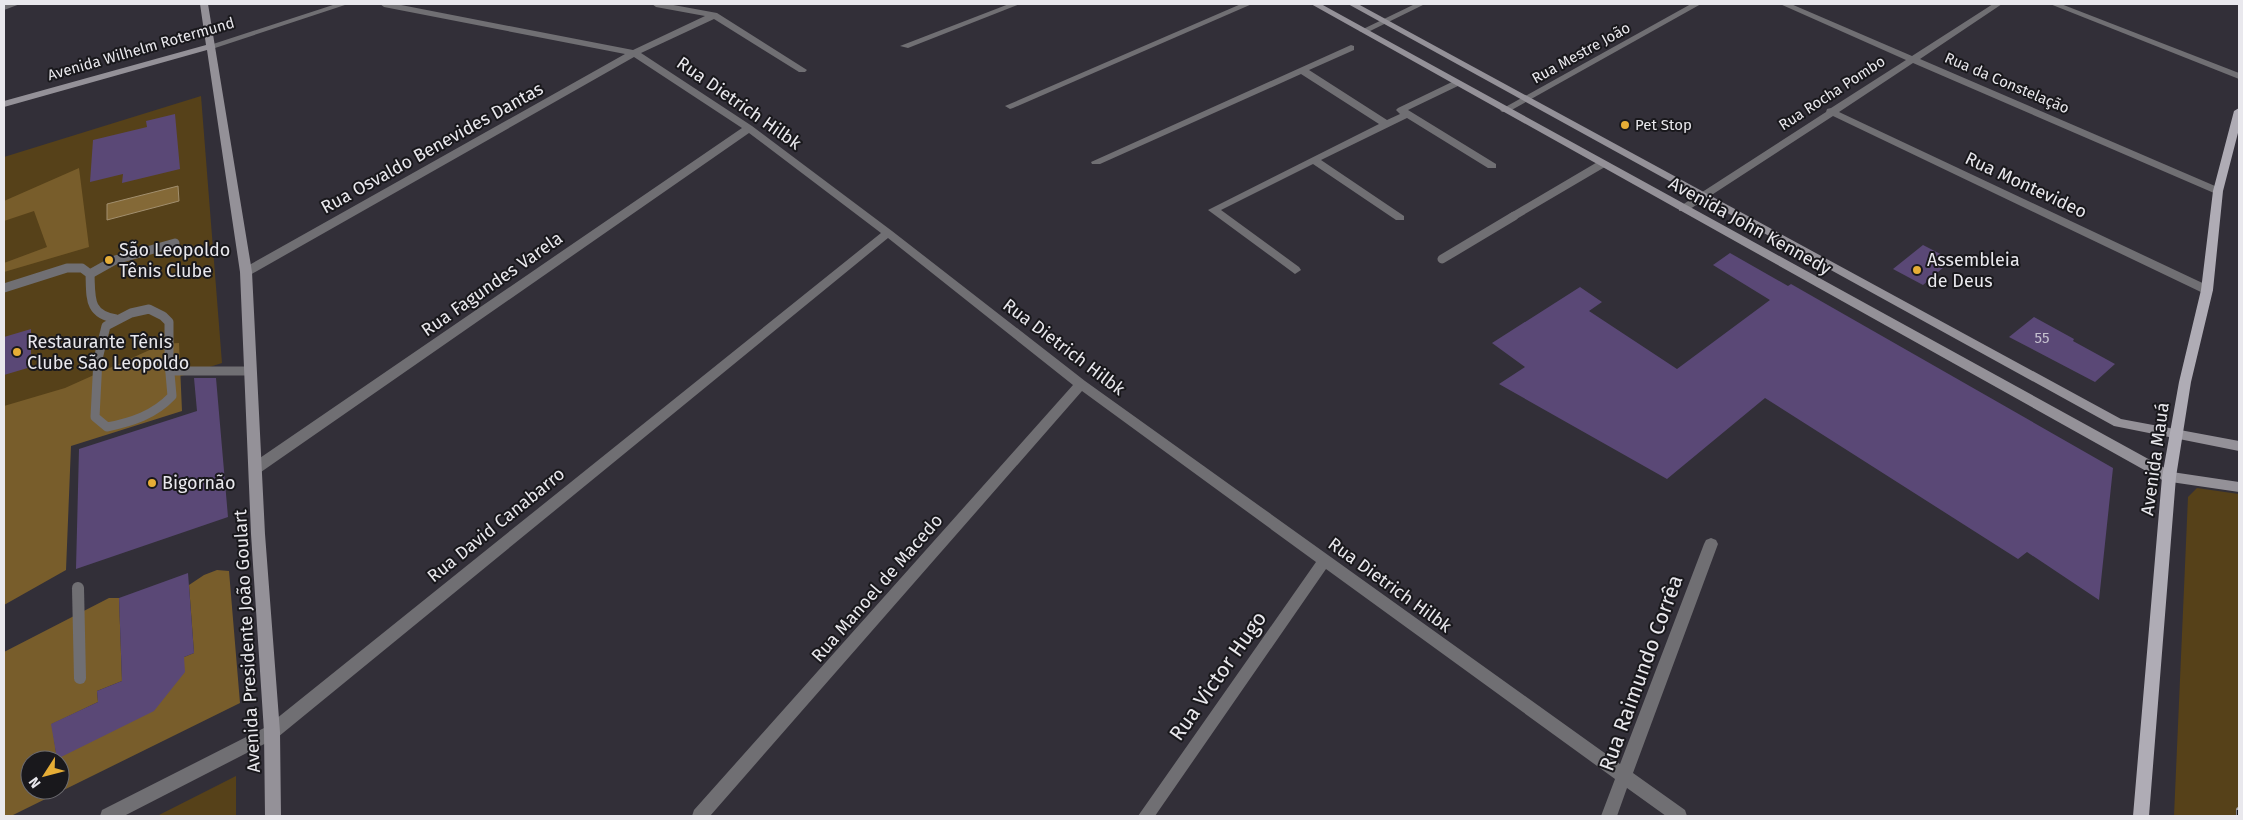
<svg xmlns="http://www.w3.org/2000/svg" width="2243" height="820" font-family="'Fira Sans',sans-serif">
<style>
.green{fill:#564119}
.forest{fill:#785d2b;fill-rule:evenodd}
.water{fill:#846937;stroke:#a28f6e}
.building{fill:#5a4876}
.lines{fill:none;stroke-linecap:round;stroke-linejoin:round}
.lane-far2{stroke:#706f73;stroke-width:8}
.lane-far1{stroke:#706f73;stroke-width:9}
.lane{stroke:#706f73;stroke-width:12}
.street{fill:#706f73;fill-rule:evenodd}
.secondary{fill:#949198;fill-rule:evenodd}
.primary{fill:#afacb5;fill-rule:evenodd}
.rail-casing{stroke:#a5a4aa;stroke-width:6}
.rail{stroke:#19181c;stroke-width:4.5;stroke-dasharray:13;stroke-linecap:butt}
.poi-dot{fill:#e6ad36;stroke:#19181c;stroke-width:2}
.labels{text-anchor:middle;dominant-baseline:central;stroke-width:4;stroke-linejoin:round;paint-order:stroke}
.far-street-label{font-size:15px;fill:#e9e8ed;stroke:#19181c}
.far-poi-label{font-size:15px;fill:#e9e8ed;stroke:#19181c;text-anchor:start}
.number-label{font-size:15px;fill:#c5c0cf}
.street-label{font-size:18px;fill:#e9e8ed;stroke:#19181c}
.poi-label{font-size:18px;fill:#e9e8ed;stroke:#19181c;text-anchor:start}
.near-street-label{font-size:21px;fill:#e9e8ed;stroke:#19181c}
</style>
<rect width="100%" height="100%" fill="#322f38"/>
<!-- green -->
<g class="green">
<polygon points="201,96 222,363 4,433 4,157"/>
<polygon points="2197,488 2239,494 2239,816 2174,816 2188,497"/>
<polygon points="236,776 236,816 157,816"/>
</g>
<!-- forest -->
<g class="forest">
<polygon points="79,168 89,247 4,272 4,263 47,247 34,211 4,221 4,201"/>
<polygon points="179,343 182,411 71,446 66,570 4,605 4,406 65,388 163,344"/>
<path d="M217 570 229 571 240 703 11 816H4V652L109 598H119L122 681 97 691 98 702 52 724 57 759 184 657 194 653 189 585 204 575ZM30 760H60V790H30Z"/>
</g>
<!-- water -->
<polygon class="water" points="178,186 179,201 107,220 107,204"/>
<!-- building -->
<g class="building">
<polygon points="175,114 180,169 122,183 123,174 90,182 93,140 147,127 146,121"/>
<polygon points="1923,245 1952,260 1923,285 1893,269"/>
<polygon points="1730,253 1788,286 1791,284 2113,468 2099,600 2027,552 2018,559 1765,398 1667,479 1499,384 1525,367 1492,343 1580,287 1602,302 1589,311 1677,369 1770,300 1713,265"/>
<polygon points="2034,317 2074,339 2073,341 2115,364 2095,382 2009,337"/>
<polygon points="31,329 31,367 4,375 4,337"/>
<polygon points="194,378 216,378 228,517 76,569 79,449 197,411"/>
<polygon points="188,573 194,653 184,657 185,672 154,711 57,759 51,724 98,702 97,691 122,681 119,598"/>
</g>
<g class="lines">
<!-- lane-far2 -->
<polyline class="lane-far2" points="1512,217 1602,164"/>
<!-- lane-far1 -->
<g class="lane-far1">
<polyline points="1442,259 1514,216"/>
<polyline points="90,274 115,260 175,243"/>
<path d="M4 288 67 268H82L90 274C91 298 88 314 116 319"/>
<path d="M149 309 163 316 169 322V362L172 396C154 415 132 422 107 427L95 417 98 359 106 326 131 313Z"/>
<polyline points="170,371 251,371"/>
</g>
<!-- lane -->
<polyline class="lane" points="78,588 80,678"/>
<!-- street -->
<g class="street">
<polygon points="4,4 20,4 4,10"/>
<polygon points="336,4 348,4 215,48 207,46"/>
<polygon points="380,4 396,4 633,50 705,16 656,7 652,4 668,4 717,13 807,70 805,72 799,72 714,19 641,53 752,126 892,231 1085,381 1620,764 1704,544 1706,540 1711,538 1716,540 1718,544 1633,773 1685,810 1687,816 1666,816 1627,788 1617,816 1601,816 1615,779 1326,569 1155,816 1138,816 1316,562 1082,391 710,816 692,816 694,810 1073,385 888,238 278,737 124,816 100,816 102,810 266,727 881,233 749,133 261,472 251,472 249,468 251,464 742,128 634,57 250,275 242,275 240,272 242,269 625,54 384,7"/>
<polygon points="1009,4 1020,4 908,48 900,46"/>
<polygon points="1241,4 1252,4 1013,108 1010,109 1005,106"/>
<polygon points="1415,4 1425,4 1366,33 1359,31"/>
<polygon points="1691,4 1701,4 1508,112 1502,112 1500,110"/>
<polygon points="1780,4 1791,4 1912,56 1993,4 2002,4 1920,59 2222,189 2222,193 2214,193 1913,63 1839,112 2211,287 2213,290 2211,293 2203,293 1833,116 1687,211 1679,211 1679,207 1826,112 1827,109 1831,108 1906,60"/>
<polygon points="2050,4 2061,4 2239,73 2239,79"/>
<polygon points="1351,45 1354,46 1354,50 1309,70 1387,120 1400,114 1396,110 1398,108 1454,81 1460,81 1460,85 1408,110 1496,164 1496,168 1488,168 1407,118 1321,160 1404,216 1404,220 1396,220 1313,164 1221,210 1299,267 1301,270 1295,274 1208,210 1379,124 1301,74 1100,164 1092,164 1091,162"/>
</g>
<!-- secondary -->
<g class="secondary">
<polygon points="200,4 208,4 252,272 265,534 280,732 281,816 265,816 264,732 251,534 240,272 207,50 4,107 4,101 206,45"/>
<polygon points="1311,4 1321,4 2172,472 2239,482 2239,492 2164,481"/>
<polygon points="1348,4 1358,4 2121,419 2239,441 2239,451 2114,426"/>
</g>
<!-- primary -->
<polygon class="primary" points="2239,108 2239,129 2223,191 2213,290 2191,382 2176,477 2149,816 2133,816 2162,477 2179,382 2201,290 2213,191 2234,111"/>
<defs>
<polyline id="rail" points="2239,810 2239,816"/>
</defs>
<!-- rail casing -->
<use href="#rail" class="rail-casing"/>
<!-- rail -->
<use href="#rail" class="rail"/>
</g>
<!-- markers -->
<g class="poi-dot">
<circle cx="1625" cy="125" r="5"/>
<circle cx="109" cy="260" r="5"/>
<circle cx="1917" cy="270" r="5"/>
<circle cx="17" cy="352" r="5"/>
<circle cx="152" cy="483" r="5"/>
</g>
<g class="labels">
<!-- far-street labels -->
<g class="far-street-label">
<text transform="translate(141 49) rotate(-16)">Avenida Wilhelm Rotermund</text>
<text transform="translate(1581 53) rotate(-29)">Rua Mestre João</text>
<text transform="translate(2007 83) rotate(23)">Rua da Constelação</text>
<text transform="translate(1832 93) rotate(-33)">Rua Rocha Pombo</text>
</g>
<!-- far-poi labels -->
<g class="far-poi-label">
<text x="1635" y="125">Pet Stop</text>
</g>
<!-- number labels -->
<g class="number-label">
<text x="2042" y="338">55</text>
</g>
<!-- street labels -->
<g class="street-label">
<text transform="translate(739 103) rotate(35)">Rua Dietrich Hilbk</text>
<text transform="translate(432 148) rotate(-29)">Rua Osvaldo Benevides Dantas</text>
<text transform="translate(2026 185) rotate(25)">Rua Montevideo</text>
<text transform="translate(1750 226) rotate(29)">Avenida John Kennedy</text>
<text transform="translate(492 284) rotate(-35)">Rua Fagundes Varela</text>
<text transform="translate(1064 347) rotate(37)">Rua Dietrich Hilbk</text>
<text transform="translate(2155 459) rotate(-82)">Avenida Mauá</text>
<text transform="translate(496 525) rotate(-39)">Rua David Canabarro</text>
<text transform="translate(1390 585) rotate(36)">Rua Dietrich Hilbk</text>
<text transform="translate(877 588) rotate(-49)">Rua Manoel de Macedo</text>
<text transform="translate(247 641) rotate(-93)">Avenida Presidente João Goulart</text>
</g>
<!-- poi labels -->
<g class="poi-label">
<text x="119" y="250">São Leopoldo<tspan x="119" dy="21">Tênis Clube</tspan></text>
<text x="1927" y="260">Assembleia<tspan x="1927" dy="21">de Deus</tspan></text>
<text x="27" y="342">Restaurante Tênis<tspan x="27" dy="21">Clube São Leopoldo</tspan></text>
<text x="162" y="483">Bigornão</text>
</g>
<!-- near-street labels -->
<g class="near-street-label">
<text transform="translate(1641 673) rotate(-70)">Rua Raimundo Corrêa</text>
<text transform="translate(1218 676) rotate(-55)">Rua Victor Hugo</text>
</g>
</g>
<!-- border -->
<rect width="2243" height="820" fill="none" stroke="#e9e8ed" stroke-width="10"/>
<!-- north arrow -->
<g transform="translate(45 775) rotate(234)"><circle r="24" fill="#19181c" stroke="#6c6b70"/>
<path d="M0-4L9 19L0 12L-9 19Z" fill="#e6ad36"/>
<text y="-8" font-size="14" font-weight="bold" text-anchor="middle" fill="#e9e8ed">N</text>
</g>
</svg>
